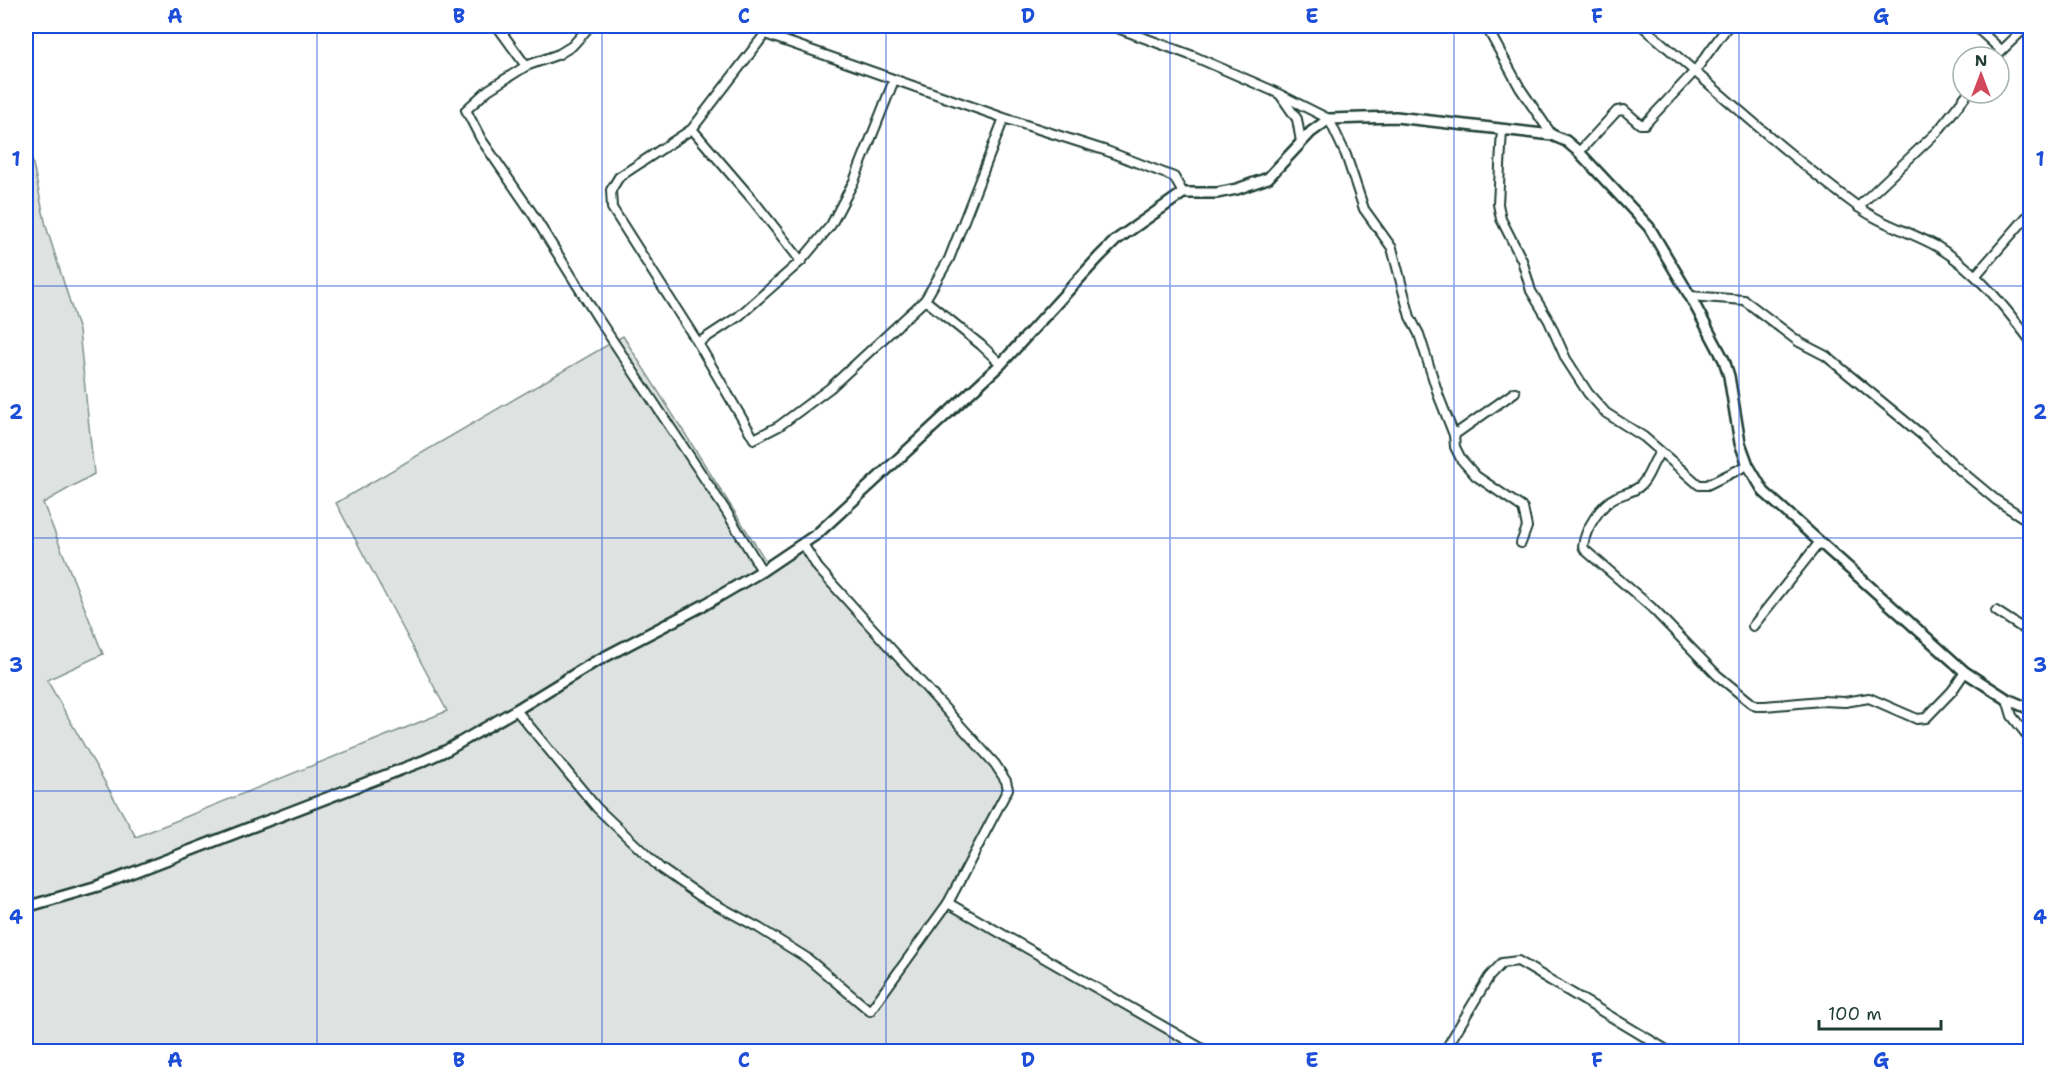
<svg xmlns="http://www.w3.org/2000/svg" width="2056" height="1077" font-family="'Shantell Sans',sans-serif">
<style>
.green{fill:#dee3e2;stroke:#7e908b;stroke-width:1.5}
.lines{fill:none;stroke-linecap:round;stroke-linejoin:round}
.minor-casing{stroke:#1f3d34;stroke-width:12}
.tertiary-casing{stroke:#1f3d34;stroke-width:14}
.minor{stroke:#fff;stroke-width:8}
.tertiary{stroke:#fff;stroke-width:9}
.grid{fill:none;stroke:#1d4ed8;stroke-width:1.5;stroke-opacity:0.55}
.neatline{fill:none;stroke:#1d4ed8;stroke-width:2}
.grid-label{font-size:20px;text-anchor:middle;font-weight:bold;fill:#1d4ed8}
</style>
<rect width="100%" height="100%" fill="#fff"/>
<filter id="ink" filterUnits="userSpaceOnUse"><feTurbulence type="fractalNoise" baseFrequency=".0167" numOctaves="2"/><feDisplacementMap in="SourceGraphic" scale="12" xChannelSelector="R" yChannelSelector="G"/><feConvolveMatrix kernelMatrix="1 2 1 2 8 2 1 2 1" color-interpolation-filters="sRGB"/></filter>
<g filter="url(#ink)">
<!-- green -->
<polygon class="green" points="26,131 46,226 79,331 94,474 43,503 103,654 47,680 136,837 447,711 336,503 623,336 769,566 803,544 819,568 995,764 1008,789 949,903 1208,1051 26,1051"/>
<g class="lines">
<defs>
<g id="minor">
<polyline points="497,26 526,66"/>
<polyline points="590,26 572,46 559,54 526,66 488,90 466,110 481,139 532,213 599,320 726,511 762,571"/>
<polyline points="757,26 765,34"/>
<polyline points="1112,26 1193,56 1271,90 1329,119 1346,155 1364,209 1392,248 1410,317 1419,334 1439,397 1454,435 1455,447 1461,459 1476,476 1523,508 1527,527 1521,543"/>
<polyline points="1486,26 1520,88 1552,135"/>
<path d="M1642 26C1713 86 1782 151 1857 206 1882 225 1912 232 1938 247 1976 270 2004 306 2030 340"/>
<polyline points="1975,26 2001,50"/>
<polyline points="1995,57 2027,26"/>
<polyline points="1281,96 1297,119 1301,142"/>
<polyline points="1004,118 949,259 925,300 830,388 779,426 754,439 698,343 612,208 611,190 619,177 692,129 765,34 1004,118 1107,151 1174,177 1183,193"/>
<polyline points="692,129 753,200 801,261"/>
<polyline points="1502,129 1498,204 1501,219 1522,260 1531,291 1549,321 1566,359 1588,393 1606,413 1644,437 1699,485 1707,485 1748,465"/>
<polyline points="1579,152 1617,111 1624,110 1640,124 1645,124 1695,71 1728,26"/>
<polyline points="1858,207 1938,131 1968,93"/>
<polyline points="1976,275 2030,213"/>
<polyline points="1690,296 1744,300 1799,342 1826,356 1922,435 1954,465 1996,500 2030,522"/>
<polyline points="925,300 981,345 1001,364"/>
<polyline points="698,343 739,316 801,261 831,225 854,181 894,80"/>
<polyline points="1454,435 1515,392"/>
<path d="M1660 453C1652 462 1650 476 1641 485 1635 492 1624 493 1616 497 1601 504 1585 529 1583 546L1585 550 1651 607 1717 675 1750 702 1756 706H1765L1821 701 1845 702 1869 698 1917 719 1926 718 1952 691 1965 672"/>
<polyline points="1996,611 2030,633"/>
<polyline points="1753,626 1819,543"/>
<polyline points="2007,699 2012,716 2030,739"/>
<polyline points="516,710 597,808 660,868 700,896 759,928 807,958 870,1011 948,903 1008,789 1006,781 995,764 818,568 803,544"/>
<polyline points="948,903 1208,1052"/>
<polyline points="1444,1052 1489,977 1502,963 1518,961 1670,1052"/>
</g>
<polyline id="tertiary" points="26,907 98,886 423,761 447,750 516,710 593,663 704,605 762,571 817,534 1001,364 1099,257 1116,240 1183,193 1217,193 1237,189 1268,178 1311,132 1329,119 1396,117 1552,135 1566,141 1579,152 1649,227 1690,296 1724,360 1729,376 1740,443 1748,465 1764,492 1965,672 2007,699 2030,709"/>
</defs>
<!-- minor casing -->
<use href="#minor" class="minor-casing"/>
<!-- tertiary casing -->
<use href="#tertiary" class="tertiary-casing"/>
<!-- minor -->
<use href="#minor" class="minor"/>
<!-- tertiary -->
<use href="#tertiary" class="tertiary"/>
</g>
</g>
<!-- grid -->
<path class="grid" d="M317 26V1052M602 26V1052M886 26V1052M1170 26V1052M1454 26V1052M1739 26V1052M26 286H2030M26 538H2030M26 791H2030"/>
<!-- margin -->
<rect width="2056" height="1077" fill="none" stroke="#fff" stroke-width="66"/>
<!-- north arrow -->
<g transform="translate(1981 75)"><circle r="28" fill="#ffffff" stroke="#a5b1ae" stroke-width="1.5"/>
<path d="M0-4.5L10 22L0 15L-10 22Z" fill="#d1495b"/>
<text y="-9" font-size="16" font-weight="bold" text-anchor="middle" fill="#1f3d34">N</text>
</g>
<!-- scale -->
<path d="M1819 1020v9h122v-9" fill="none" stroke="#1f3d34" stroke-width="3"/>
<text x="1828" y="1020" font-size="18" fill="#1f3d34" stroke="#ffffff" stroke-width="4.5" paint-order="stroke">100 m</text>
<rect x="33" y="33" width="1990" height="1011" class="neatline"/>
<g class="grid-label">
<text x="175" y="23">A</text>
<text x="459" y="23">B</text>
<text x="744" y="23">C</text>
<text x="1028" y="23">D</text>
<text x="1312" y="23">E</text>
<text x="1597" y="23">F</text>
<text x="1881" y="23">G</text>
<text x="16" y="166">1</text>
<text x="2040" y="166">1</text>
<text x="16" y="419">2</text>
<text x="2040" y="419">2</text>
<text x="16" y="672">3</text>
<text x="2040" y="672">3</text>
<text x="16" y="924">4</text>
<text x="2040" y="924">4</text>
<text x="175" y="1067">A</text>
<text x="459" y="1067">B</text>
<text x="744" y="1067">C</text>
<text x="1028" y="1067">D</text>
<text x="1312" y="1067">E</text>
<text x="1597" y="1067">F</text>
<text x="1881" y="1067">G</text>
</g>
</svg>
